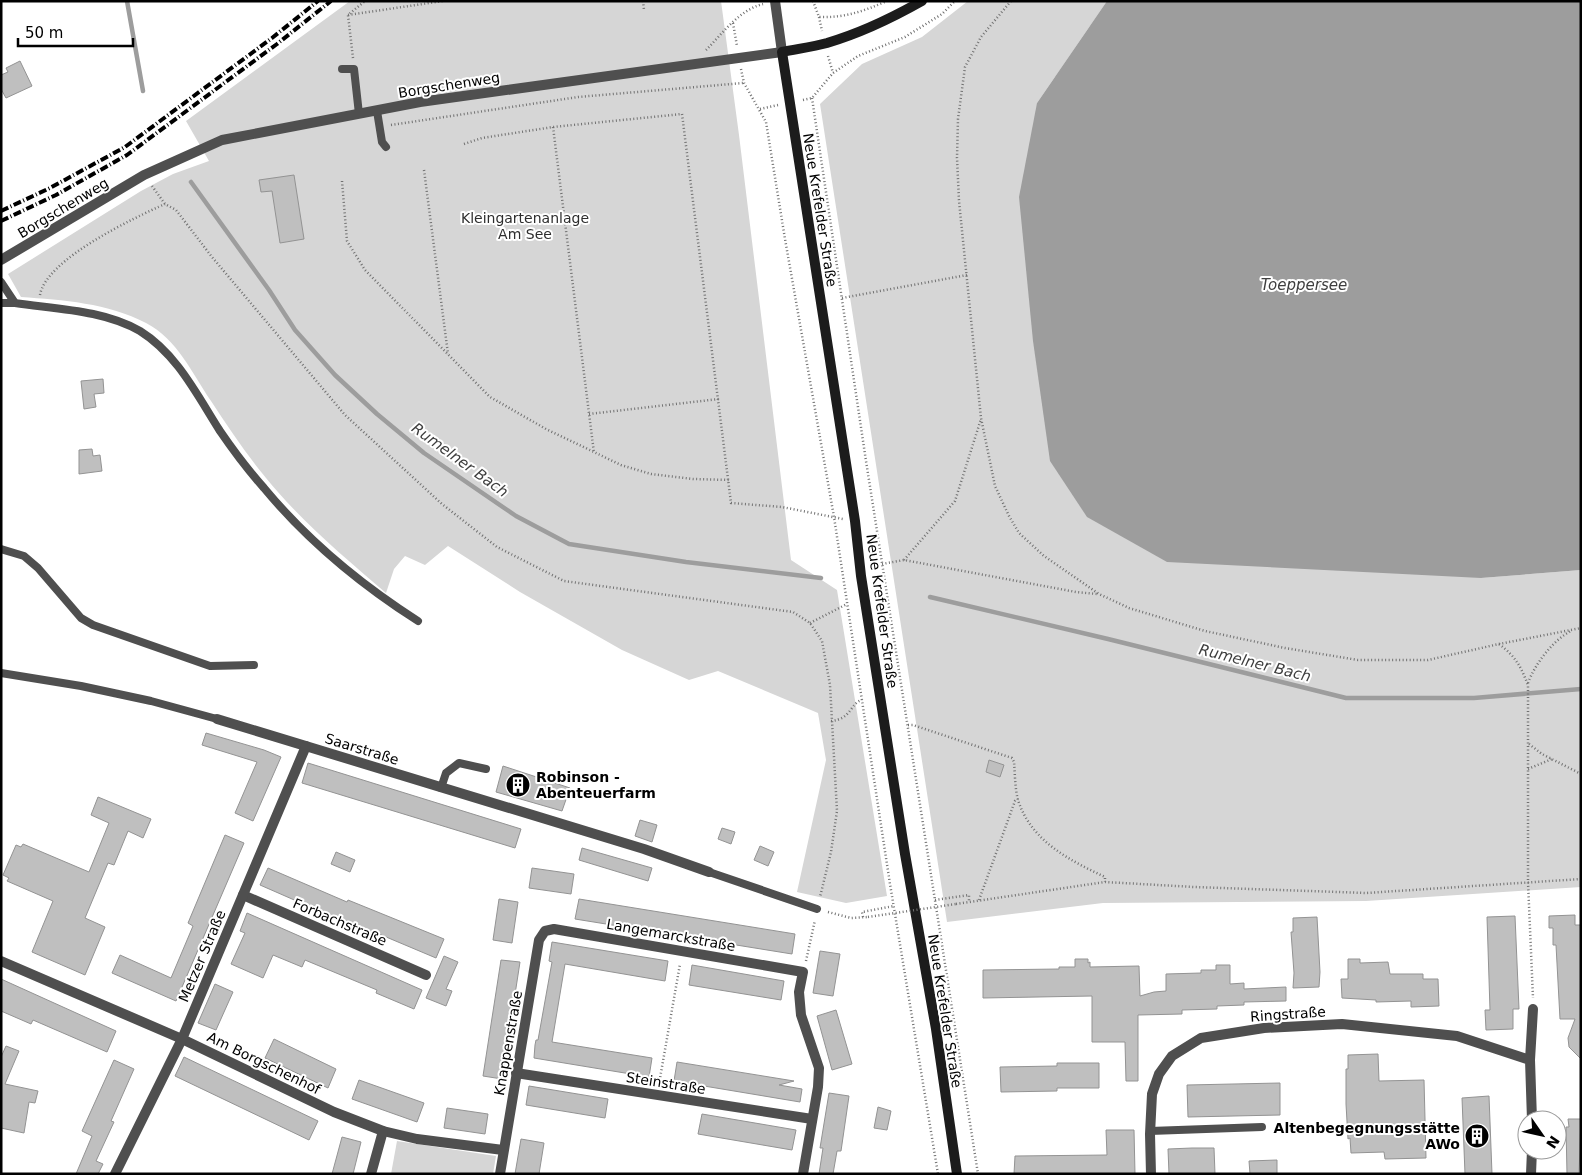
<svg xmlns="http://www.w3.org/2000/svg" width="1582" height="1175" font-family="'DejaVu Sans',sans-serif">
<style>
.green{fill:#d6d6d6}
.water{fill:#9d9d9d}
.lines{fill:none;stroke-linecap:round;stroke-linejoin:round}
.stream{stroke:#9d9d9d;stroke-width:4.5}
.building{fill:#bfbfbf;stroke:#939393}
.path{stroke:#717171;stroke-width:2.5;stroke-dasharray:1 2.5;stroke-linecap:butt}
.service{stroke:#4f4f4f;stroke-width:8}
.minor{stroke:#4f4f4f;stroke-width:10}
.tertiary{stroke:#4f4f4f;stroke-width:10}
.secondary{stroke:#1c1c1c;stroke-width:10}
.rail{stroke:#000;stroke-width:4;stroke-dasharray:8 2.5 1 2.5;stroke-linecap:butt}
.path-bridge{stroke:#717171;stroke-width:2.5;stroke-dasharray:1 2.5;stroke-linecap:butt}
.labels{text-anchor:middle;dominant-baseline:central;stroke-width:4;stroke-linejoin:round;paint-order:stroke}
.street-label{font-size:14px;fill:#000;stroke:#fff}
.park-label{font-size:14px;fill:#2d2d2d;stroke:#fff}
.poi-label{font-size:14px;font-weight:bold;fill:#000;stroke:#fff;text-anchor:start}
.water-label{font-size:15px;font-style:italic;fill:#3e3e3e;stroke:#fff}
</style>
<rect width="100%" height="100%" fill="#fff"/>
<!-- green -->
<g class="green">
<path d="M350 1H721L739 135 791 560 837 590 887 896 846 903 797 892 826 760 818 713 718 671 689 680 622 650 520 592 448 546 425 565 405 556 394 569 386 593C344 557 301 521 266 478 246 454 228 427 211 401 192 373 177 339 146 323 108 303 63 300 21 297L8 274 141 191 173 174 209 161 186 121Z"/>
<polygon points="968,1 1107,1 1037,103 1481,578 1581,570 1581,887 1366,901 1103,903 947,922 820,104 862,64 922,37"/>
<polygon points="397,1141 496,1156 493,1174 391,1174"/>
</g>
<!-- water -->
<polygon class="water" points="1107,1 1581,1 1581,570 1481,578 1167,562 1087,517 1050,461 1033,341 1019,197 1037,103"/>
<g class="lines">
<!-- stream -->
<g class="stream">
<polyline points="127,1 143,91"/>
<polyline points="191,182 269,290 295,330 335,375 377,414 424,453 516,516 569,544 686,562 821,578"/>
<polyline points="930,597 1108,639 1346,698 1474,698 1581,689"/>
</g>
</g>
<!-- building -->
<g class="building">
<polygon points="20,61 32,86 6,98 1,89 1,75 8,72 6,68"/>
<polygon points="294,175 304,239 280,243 272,191 261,192 259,180"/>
<polygon points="103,379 104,393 94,394 96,407 84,409 81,381"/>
<polygon points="92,449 93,456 100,455 102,471 79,474 79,450"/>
<polygon points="206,733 264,750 281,757 253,821 235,813 257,762 202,745"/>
<polygon points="989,760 1004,765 1000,777 986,772"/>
<polygon points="308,763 521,829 515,848 302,783"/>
<polygon points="503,766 570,788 562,811 496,792"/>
<polygon points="98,797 151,819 143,838 128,831 114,865 108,863 85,918 105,927 85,975 32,952 53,901 7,881 9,878 3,875 16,845 21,847 23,844 89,872 109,823 91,815"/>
<polygon points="640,820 657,825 652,842 635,836"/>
<polygon points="722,828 735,832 731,844 718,839"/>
<polygon points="225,835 244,843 176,1001 112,973 120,955 171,978 193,926 188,923"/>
<polygon points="760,846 774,852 768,866 754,860"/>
<polygon points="582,848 652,868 648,881 579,860"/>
<polygon points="336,852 355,860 350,872 331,864"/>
<polygon points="268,868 347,902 348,900 444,939 436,958 379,934 378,935 340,920 260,885"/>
<polygon points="532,868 574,874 571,894 529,888"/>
<polygon points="499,899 518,902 512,943 493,940"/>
<polygon points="579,899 795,934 792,954 575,919"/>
<polygon points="247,913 422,990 414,1009 376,993 377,990 305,960 302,967 273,955 263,978 231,964 245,933 240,931"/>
<polygon points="1575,915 1575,925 1581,925 1581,1059 1569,1047 1568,1038 1575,1019 1560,1019 1556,945 1553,945 1553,928 1549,928 1549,916"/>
<polygon points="1515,916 1519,1009 1513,1009 1513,1029 1486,1030 1485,1010 1490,1010 1487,917"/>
<polygon points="1317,917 1320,972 1319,987 1293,988 1294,973 1291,932 1293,932 1293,918"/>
<polygon points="552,942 668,961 665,981 565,964 552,1042 652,1058 649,1077 534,1058 535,1045 536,1040 538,1040 552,962 549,961"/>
<polygon points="820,951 840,954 833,996 813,993"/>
<polygon points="444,956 458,962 446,989 452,991 446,1006 426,998"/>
<polygon points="1075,959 1088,959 1088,963 1090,962 1090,967 1139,966 1140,996 1154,992 1166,991 1166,974 1201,973 1201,970 1216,970 1216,965 1230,965 1230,984 1244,983 1244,989 1286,987 1286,1001 1244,1002 1244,1005 1217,1006 1217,1009 1182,1010 1182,1014 1138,1015 1138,1081 1126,1081 1125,1042 1092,1042 1092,996 983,998 983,970 1059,969 1059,967 1075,967"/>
<polygon points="1348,959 1360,959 1360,963 1388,962 1390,974 1423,974 1423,979 1438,979 1439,1006 1411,1007 1411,1001 1376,1002 1376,1000 1342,998 1341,979 1348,979"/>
<polygon points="501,960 520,962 502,1079 483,1076"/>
<polygon points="692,965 784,981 781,1000 689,985"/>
<polygon points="1,979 116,1031 107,1052 33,1020 31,1024 1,1011"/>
<polygon points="215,984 233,992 216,1030 198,1023"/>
<polygon points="836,1010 852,1064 832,1070 817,1016"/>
<polygon points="274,1039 336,1069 328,1088 265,1058"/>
<polygon points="6,1046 19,1051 5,1084 38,1091 35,1103 29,1102 24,1133 1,1128 1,1057"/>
<polygon points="1378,1054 1379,1081 1424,1080 1426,1158 1385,1159 1384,1152 1351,1153 1350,1138 1348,1139 1346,1104 1346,1069 1348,1069 1348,1055"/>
<polygon points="184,1057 318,1121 309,1140 175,1076"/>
<polygon points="114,1060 134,1069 111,1121 114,1122 96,1161 103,1164 98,1174 76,1174 92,1136 82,1131"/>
<polygon points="677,1062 794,1081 779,1085 802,1089 800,1102 674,1081"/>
<polygon points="1057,1063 1099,1063 1099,1088 1057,1088 1057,1091 1001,1092 1000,1067 1057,1066"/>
<polygon points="359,1080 424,1103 417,1122 352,1099"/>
<polygon points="1280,1083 1280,1115 1188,1117 1187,1085"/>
<polygon points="529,1086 608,1099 605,1118 526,1105"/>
<polygon points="829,1093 849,1096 841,1151 837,1151 833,1174 819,1174 823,1148 820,1148"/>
<polygon points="1489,1096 1492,1174 1465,1174 1462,1098"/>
<polygon points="878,1107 891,1111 887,1130 874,1128"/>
<polygon points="447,1108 488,1114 485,1134 444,1128"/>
<polygon points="702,1114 796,1130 792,1150 698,1134"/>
<polygon points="1568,1119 1581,1119 1579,1174 1567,1174 1566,1127 1569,1127"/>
<polygon points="1106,1130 1134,1130 1135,1174 1014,1174 1015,1156 1107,1155"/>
<polygon points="342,1137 361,1142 353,1174 332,1174"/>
<polygon points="521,1139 544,1143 539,1174 515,1174"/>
<polygon points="1192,1148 1214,1148 1215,1174 1169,1174 1168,1149"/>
<polygon points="1277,1160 1277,1174 1250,1174 1249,1161"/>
</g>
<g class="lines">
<!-- path -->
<g class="path">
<polyline points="643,1 644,10"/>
<path d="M813 1 819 17C845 18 864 11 887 1"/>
<polyline points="1011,1 981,37 965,67 958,119 957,158 959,201 981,418 995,486 1009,516 1019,533 1044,556 1099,594 1129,608 1205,631 1285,648 1358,660 1428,660 1499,644 1581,628"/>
<polyline points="348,15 443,1"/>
<polyline points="819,17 822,31"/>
<polyline points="733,23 737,46"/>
<path d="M706 50C723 33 739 10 763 4"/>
<polyline points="828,56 833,73"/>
<polyline points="353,58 348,15 365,1"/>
<polyline points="741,69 744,83 766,122 785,239 834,517 890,884 938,1174"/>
<polyline points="812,98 866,461 978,1174"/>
<polyline points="803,100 812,98 833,73 858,56 905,37 942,14 955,1"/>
<polyline points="760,109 778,105"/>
<polyline points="391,125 578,97 743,83"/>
<polyline points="553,127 594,453"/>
<polyline points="464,144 482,138 553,127 682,114 731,503 782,507 843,519"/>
<polyline points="424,170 448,354"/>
<polyline points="342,181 347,241 365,270 490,397 546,429 621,465 651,474 693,479 730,480"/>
<polyline points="152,186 165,204 176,210 212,257 345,415 442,504 497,547 564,581 793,612 810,623 822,641 830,685 837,811 831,852 820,897"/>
<path d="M40 295C46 259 134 218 165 204"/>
<polyline points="842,298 967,275"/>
<polyline points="589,414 719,399"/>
<polyline points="904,560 955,501 981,419"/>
<polyline points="882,564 904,560 1076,592 1097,594"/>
<polyline points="810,623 847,604"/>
<path d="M1499 644C1516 657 1520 665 1528 685V882L1533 998"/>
<path d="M1528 683C1535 664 1553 640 1571 631"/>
<path d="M831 721C852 719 850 703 862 700"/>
<path d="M908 725H913L1012 758 1014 762C1015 774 1015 789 1018 800 1031 841 1069 860 1105 877V882"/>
<polyline points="1529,744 1542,754 1581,774"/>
<polyline points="1528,769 1552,759"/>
<polyline points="935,900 969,895 969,902"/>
<polyline points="979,900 1015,801 1018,799"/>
<polyline points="956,904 1105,882 1194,887 1366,893 1581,879"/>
<polyline points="828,912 851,918 868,917"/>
<polyline points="863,917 862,912 894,906"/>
<polyline points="806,961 815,920"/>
<polyline points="659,1084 680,964"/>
</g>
<!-- service -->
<g class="service">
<polyline points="342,69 354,69 359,114"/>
<polyline points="377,111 382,142 386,147"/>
<path d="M1 282 15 303C56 309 104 310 140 331 177 354 197 395 220 431 233 450 248 470 264 488 308 541 360 584 418 621"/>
<polyline points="1,303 15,303"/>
<polyline points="1,549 24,556 38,568 81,618 93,625 210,666 254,665"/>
<polyline points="1,673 81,686 151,701 217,719"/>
<polyline points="441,788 446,773 459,763 486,769"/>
<polyline points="709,872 817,909"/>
<polyline points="1150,1131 1262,1127"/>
</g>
<!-- minor -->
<g class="minor">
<polyline points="775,1 782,52"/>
<polyline points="217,719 644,849 709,872"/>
<polyline points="243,895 426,975"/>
<polyline points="1,961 182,1039 334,1112 383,1131 417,1139 503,1150"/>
<polyline points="1530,1060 1533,1009"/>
<polyline points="516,1073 812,1119"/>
<polyline points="115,1174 182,1039 306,746"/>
<polyline points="371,1174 383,1131"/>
<polyline points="500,1174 539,940 545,931 554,929 803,972 799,992 801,1015 819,1068 818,1087 803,1174"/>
<polyline points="1151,1174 1150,1134 1152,1094 1159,1074 1172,1056 1201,1038 1264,1028 1342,1024 1457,1036 1530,1060 1532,1120"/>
<polyline points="1531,1174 1532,1150"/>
</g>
<!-- tertiary -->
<polyline class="tertiary" points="1,260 144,175 222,140 420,102 782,52"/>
<!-- secondary -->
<path class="secondary" d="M922 1C892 18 861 33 827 43 812 47 796 49 782 52L855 521 861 576 905 854 936 1029 957 1174"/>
<!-- rail -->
<g class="rail">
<polyline points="1,211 50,188 125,147 272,38 318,1"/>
<polyline points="1,221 56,195 127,155 277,44 331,1"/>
</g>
<!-- path-bridge -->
<polyline class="path-bridge" points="868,917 956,904"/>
</g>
<!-- icons -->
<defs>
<symbol id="building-disc" viewBox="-11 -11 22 22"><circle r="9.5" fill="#000" stroke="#fff"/><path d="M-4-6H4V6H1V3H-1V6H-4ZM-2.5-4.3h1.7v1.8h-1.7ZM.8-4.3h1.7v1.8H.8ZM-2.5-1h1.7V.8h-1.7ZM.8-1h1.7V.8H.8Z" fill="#fff"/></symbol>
</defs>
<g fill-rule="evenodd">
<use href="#building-disc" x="504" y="771" width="28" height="28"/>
<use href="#building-disc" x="1463" y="1122" width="28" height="28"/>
</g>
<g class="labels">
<!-- street labels -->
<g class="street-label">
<text transform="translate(449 85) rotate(-9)">Borgschenweg</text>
<text transform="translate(63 208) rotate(-31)">Borgschenweg</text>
<text transform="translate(820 210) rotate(81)">Neue Krefelder Straße</text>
<text transform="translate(882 611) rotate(82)">Neue Krefelder Straße</text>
<text transform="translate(362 749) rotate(17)">Saarstraße</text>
<text transform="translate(340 922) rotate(23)">Forbachstraße</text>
<text transform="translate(671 935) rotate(10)">Langemarckstraße</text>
<text transform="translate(202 956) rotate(-67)">Metzer Straße</text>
<text transform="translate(945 1011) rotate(81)">Neue Krefelder Straße</text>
<text transform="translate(1288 1014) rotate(-4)">Ringstraße</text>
<text transform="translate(508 1043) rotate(-80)">Knappenstraße</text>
<text transform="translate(264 1063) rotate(26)">Am Borgschenhof</text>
<text transform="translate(666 1083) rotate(9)">Steinstraße</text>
</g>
<!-- park labels -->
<g class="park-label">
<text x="525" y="218">Kleingartenanlage<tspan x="525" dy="16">Am See</tspan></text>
</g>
<!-- poi labels -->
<g class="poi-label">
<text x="536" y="777">Robinson -<tspan x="536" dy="16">Abenteuerfarm</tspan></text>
<text x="1460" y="1128" text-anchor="end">Altenbegegnungsstätte<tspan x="1460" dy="16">AWo</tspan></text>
</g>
<!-- water labels -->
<g class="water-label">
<text x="1304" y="285">Toeppersee</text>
<text transform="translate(460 460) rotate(36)">Rumelner Bach</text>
<text transform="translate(1255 663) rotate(14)">Rumelner Bach</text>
</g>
</g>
<!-- border -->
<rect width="1582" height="1175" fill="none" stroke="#000000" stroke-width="5"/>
<!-- north arrow -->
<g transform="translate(1542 1135) rotate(124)"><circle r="24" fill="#ffffff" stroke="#999999"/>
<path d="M0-4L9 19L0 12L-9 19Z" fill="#000000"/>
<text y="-8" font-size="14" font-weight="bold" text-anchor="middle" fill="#000000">N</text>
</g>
<!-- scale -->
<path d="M18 38v8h115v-8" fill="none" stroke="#000000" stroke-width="2.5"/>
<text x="25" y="38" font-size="15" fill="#000000" stroke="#ffffff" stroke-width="4" paint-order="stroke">50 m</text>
</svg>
